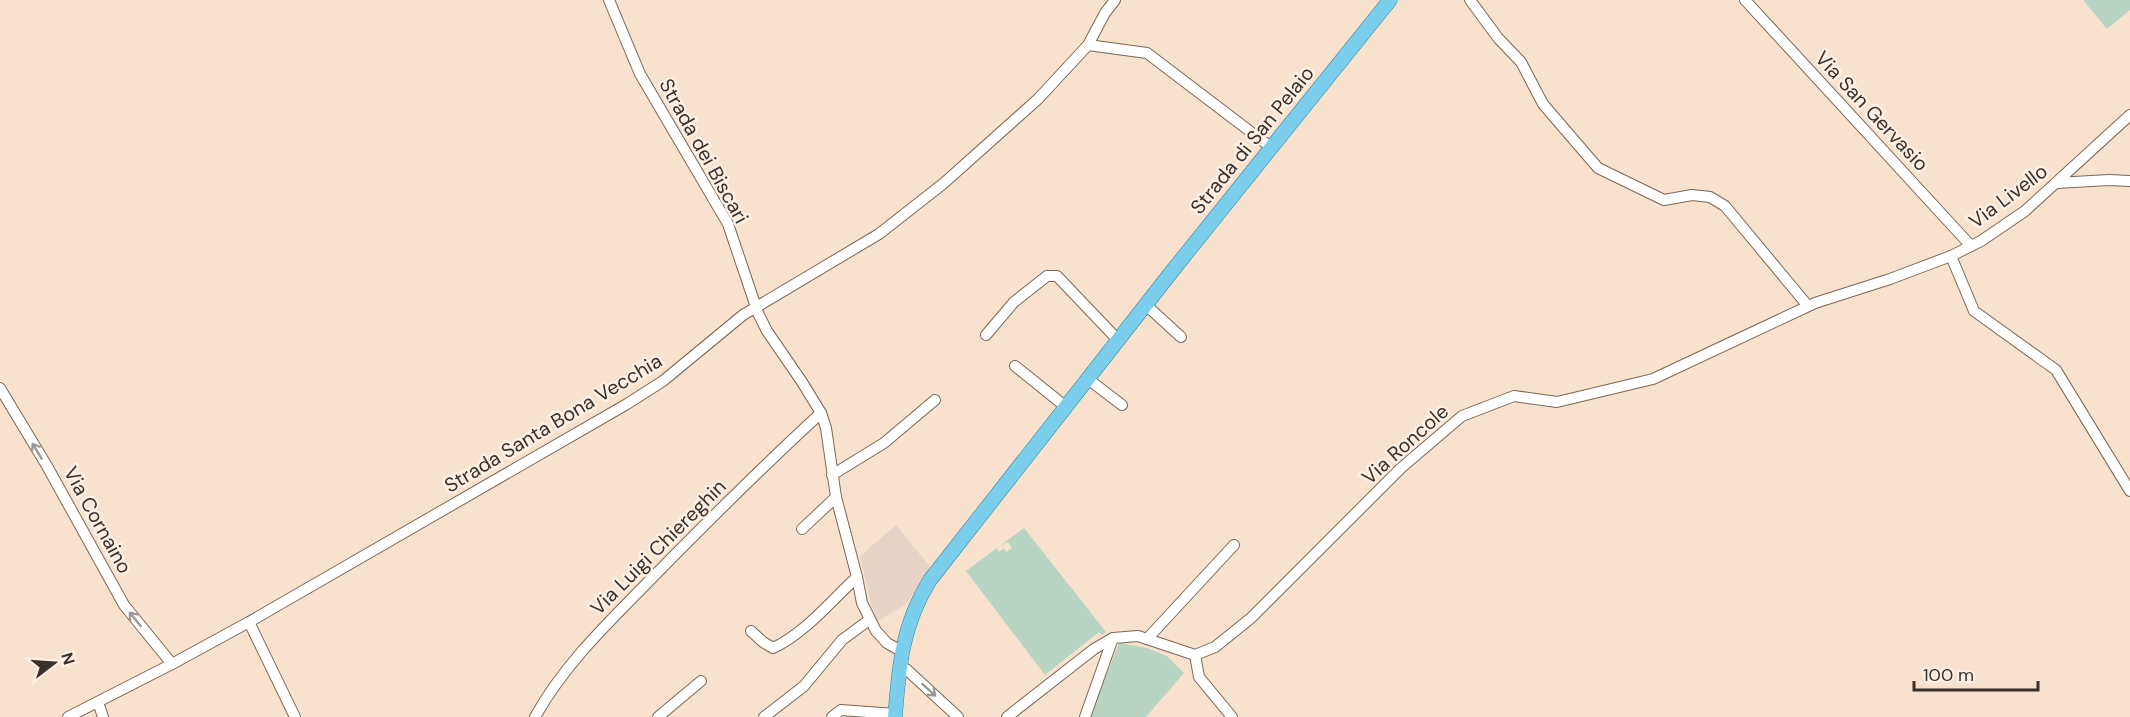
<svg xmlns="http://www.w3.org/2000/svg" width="2130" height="717" font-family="'DM Sans',sans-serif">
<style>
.education{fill:#e8d4c6}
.green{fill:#b8d4c3}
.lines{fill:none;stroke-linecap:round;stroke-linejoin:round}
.minor-casing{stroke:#7b6755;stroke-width:12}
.major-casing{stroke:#2b839f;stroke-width:15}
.minor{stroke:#fff;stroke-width:10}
.major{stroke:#7ccfec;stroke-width:14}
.oneway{stroke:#9c9894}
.labels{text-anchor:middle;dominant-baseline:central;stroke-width:5;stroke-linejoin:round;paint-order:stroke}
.street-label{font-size:20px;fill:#393029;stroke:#fef0e4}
</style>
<rect width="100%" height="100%" fill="#f8e1cd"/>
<!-- education -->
<polygon class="education" points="896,525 931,568 906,604 878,621 871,604 860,556"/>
<!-- green -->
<g class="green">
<polygon points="2083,0 2130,0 2130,10 2107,29"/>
<polygon points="1024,528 1106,632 1102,635 1099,632 1045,675 966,571 997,548 999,552 1004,548 1006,552 1012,548 1008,542 1001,545"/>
<polygon points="1119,643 1147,648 1167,656 1184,673 1146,717 1090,717"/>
</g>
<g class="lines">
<defs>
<g id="minor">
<polyline points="609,0 640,74 728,224 758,313 767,331 802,382 821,413 826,428 836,497 857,577 862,603 876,631 887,643 901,651"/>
<polyline points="1470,0 1498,38 1521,62 1543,104 1598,168 1664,200 1692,195 1710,197 1725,206 1808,306"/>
<polyline points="1745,0 1971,246"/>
<polyline points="1088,45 1147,53 1272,148"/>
<polyline points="2056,183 2109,180 2130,181"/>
<polyline points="1951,256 1974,311 2056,370 2130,491"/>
<polyline points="1146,305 1181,337"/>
<polyline points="986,335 1014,302 1047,276 1057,276 1118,340"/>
<polyline points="1015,366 1066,407"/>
<polyline points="1088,379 1122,405"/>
<polyline points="0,388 47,466 124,605 172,664"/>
<polyline points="832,475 884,443 935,400"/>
<polyline points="802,529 836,497"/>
<polyline points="249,622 295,717"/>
<path d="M751 631 763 642 773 648C804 634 832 600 857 577"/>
<polyline points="1147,639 1234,545"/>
<polyline points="1195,655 1199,677 1232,717"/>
<polyline points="899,666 906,669 958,717"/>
<polyline points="98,702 103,717"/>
<polyline points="68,717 172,664 249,622 627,404 663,381 743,315 879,234 944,183 1038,99 1088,45 1105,13 1115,0"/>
<path d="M535 717C565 663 610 621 653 577 708 521 763 466 821 413"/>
<polyline points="658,717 701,681"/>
<polyline points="764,717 804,686 842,640 869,620"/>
<polyline points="832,717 841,710 895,714"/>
<polyline points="1007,717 1094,649 1113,638 1138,636 1195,655 1215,647 1251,618 1401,468 1462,416 1514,396 1557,402 1653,379 1815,303 1890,279 1951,256 1981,241 2025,211 2130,115"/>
<polyline points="1085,717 1113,638"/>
</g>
<path id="major" d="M895 717C899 666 902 625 930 580L1173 270 1390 0"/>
</defs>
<!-- minor casing -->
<use href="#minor" class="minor-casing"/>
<!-- major casing -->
<use href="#major" class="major-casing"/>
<!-- minor -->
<use href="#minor" class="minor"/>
<!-- major -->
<use href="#major" class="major"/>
</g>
<!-- one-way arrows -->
<defs><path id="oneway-shaft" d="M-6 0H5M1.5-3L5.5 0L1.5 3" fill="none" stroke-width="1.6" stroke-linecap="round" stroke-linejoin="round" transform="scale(1.5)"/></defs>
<g class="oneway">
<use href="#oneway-shaft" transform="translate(37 451) rotate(-121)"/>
<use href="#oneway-shaft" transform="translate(135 619) rotate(-129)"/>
<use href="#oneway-shaft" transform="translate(929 690) rotate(42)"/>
</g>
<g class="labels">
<!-- street labels -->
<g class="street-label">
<text transform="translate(1872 111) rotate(47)">Via San Gervasio</text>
<text transform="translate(1252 140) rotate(-51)">Strada di San Pelaio</text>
<text transform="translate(704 151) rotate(61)">Strada dei Biscari</text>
<text transform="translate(2008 196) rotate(-37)">Via Livello</text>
<text transform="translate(553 423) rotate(-31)">Strada Santa Bona Vecchia</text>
<text transform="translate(1405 444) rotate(-42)">Via Roncole</text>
<text transform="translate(98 520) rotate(61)">Via Cornaino</text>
<text transform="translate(658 547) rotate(-45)">Via Luigi Chiereghin</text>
</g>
</g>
<!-- north arrow -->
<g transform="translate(54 663) rotate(73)" stroke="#fef0e4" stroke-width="4.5" paint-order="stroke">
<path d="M0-4.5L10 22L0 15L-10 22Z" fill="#393029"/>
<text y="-9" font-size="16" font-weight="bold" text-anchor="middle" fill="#393029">N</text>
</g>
<!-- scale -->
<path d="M1914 681v9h124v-9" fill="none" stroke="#393029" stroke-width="3"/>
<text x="1923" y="681" font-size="18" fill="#393029" stroke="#fef0e4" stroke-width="4.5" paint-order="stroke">100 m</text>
</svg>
